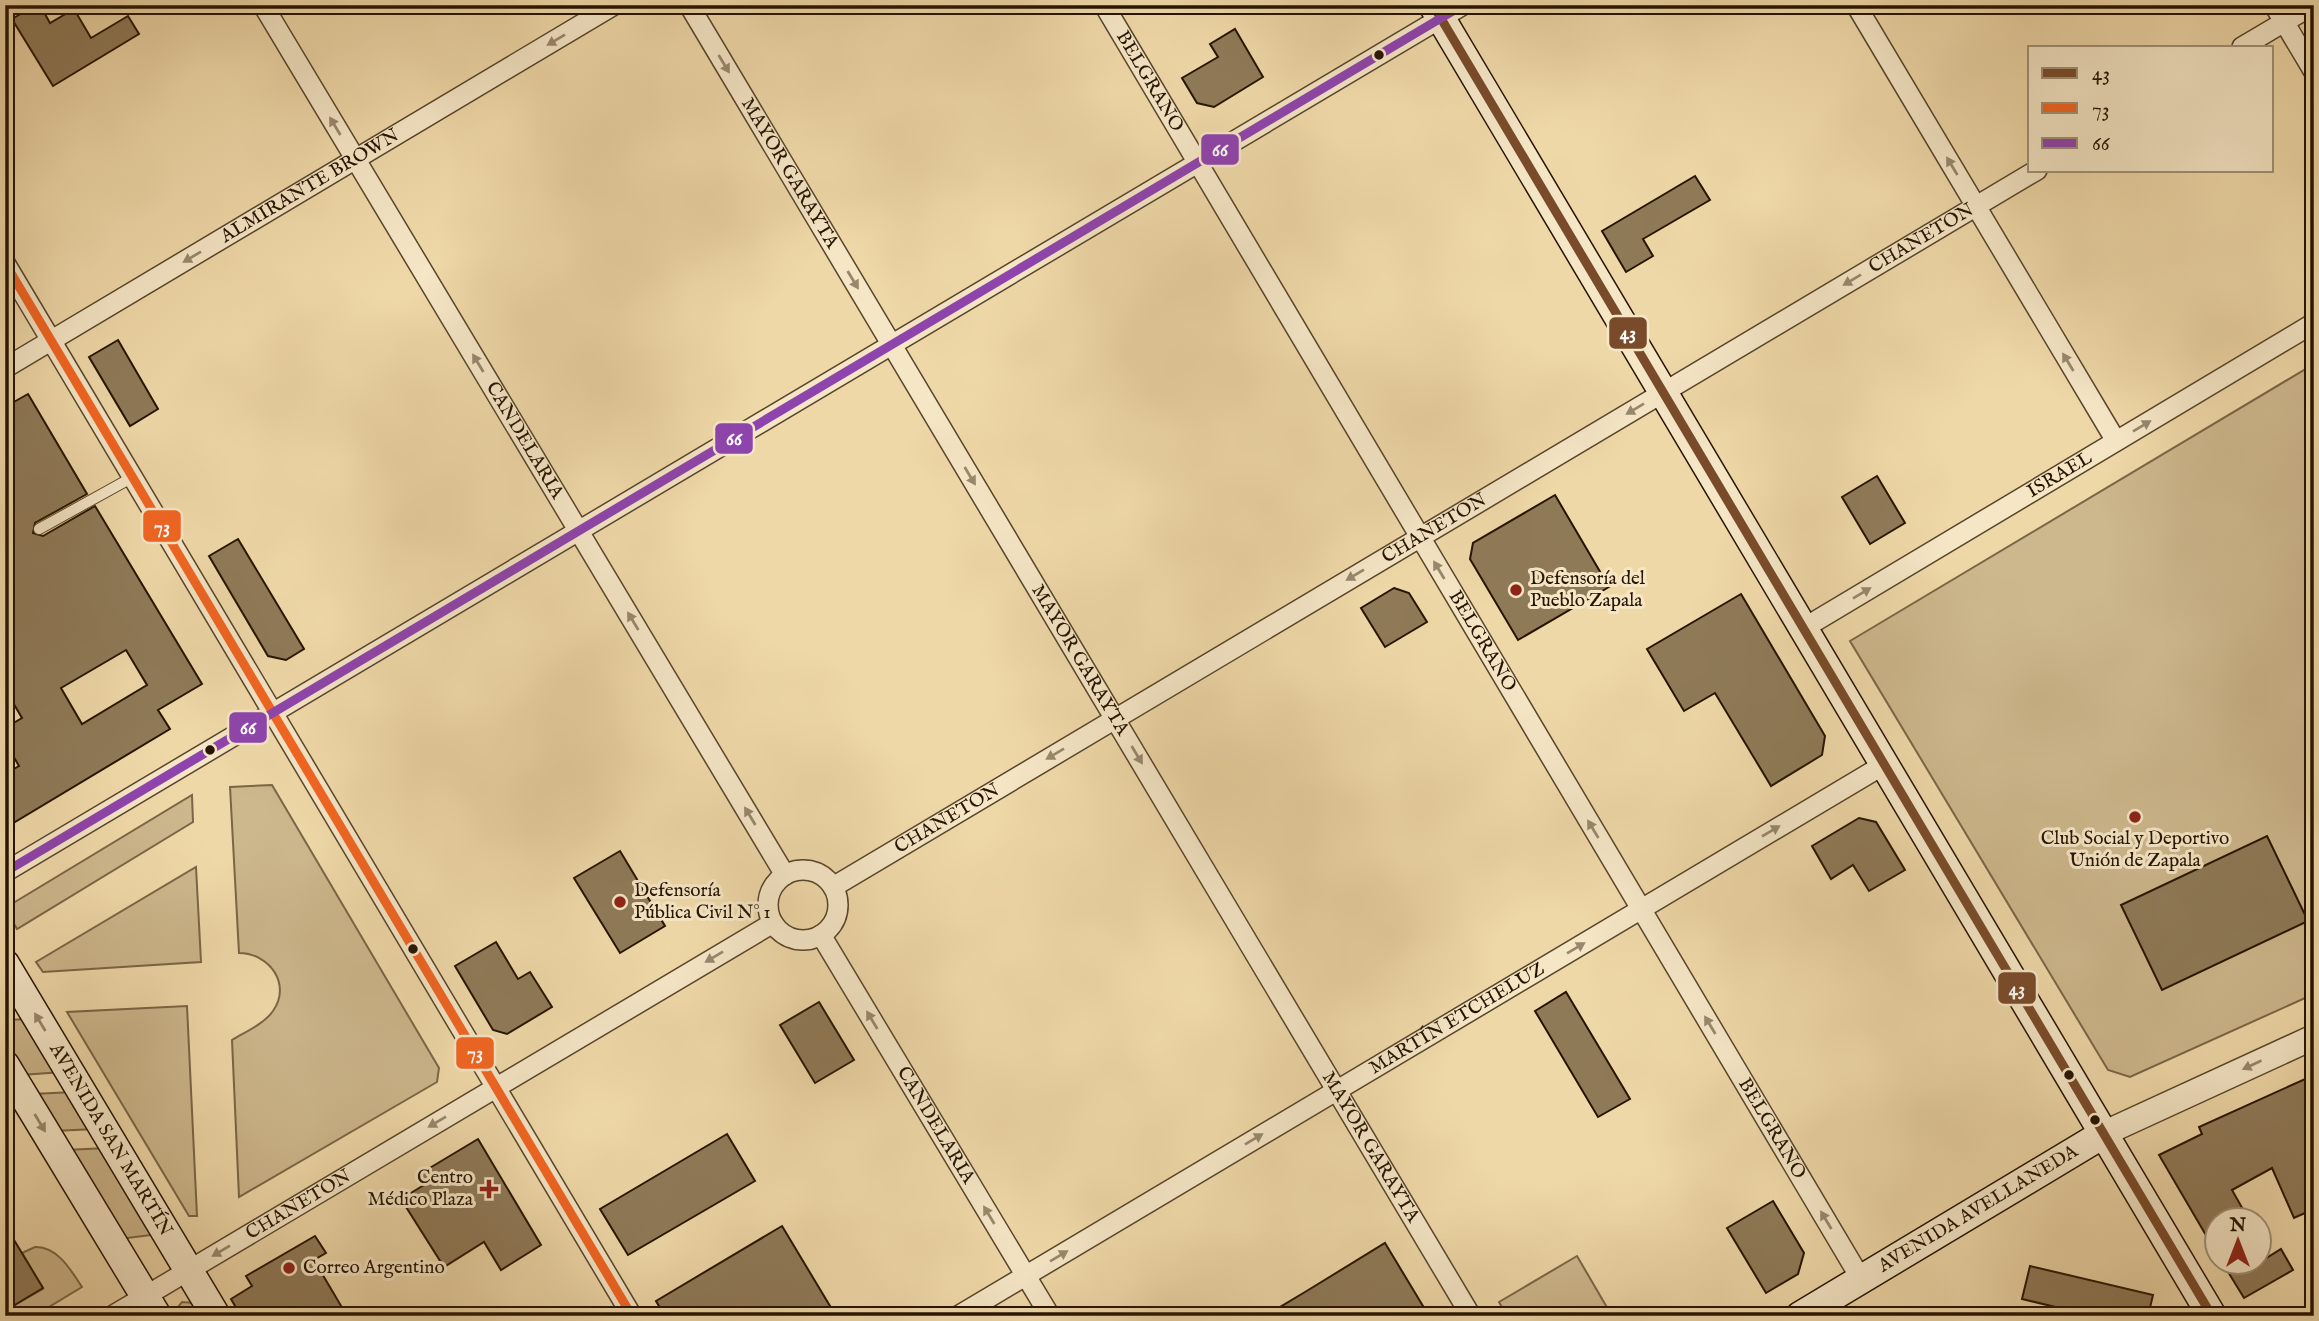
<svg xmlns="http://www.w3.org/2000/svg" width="2319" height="1321" font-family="'IM FELL English',serif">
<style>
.green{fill:#cdb78c;stroke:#7a6646;stroke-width:2}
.building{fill:#8f7a58;stroke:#261401;stroke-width:2;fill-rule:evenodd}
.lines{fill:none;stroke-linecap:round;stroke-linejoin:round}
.service-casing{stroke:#58452b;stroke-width:12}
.minor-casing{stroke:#58452b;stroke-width:22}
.tertiary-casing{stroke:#58452b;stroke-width:27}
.secondary-casing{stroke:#261401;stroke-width:31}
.service{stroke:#f5e6c6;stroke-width:10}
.minor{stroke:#f5e6c6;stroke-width:19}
.tertiary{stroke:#f5e6c6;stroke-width:24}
.secondary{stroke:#f5e6c6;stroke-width:28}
.bus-1-casing{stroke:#f5e6c6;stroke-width:14}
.bus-2-casing{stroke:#f5e6c6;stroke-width:14}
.bus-3-casing{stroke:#f5e6c6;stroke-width:14}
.bus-1{stroke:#7a4b2a;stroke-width:9}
.bus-2{stroke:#f26522;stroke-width:9}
.bus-3{stroke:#8e44ad;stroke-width:9}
.oneway{fill:#98886d}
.bus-dot{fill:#261401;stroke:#f5e6c6;stroke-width:2.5}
.poi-dot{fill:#8f2418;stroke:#f5e6c6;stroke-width:2.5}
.labels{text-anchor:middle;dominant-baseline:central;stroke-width:6;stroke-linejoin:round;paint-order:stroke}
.street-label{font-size:19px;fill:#261401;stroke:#f5e6c6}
.poi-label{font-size:19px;fill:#261401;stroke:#f5e6c6;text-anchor:start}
.line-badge{stroke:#f5e6c6;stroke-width:2.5}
.badge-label{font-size:19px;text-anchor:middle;font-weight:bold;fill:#fff}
</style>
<rect width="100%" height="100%" fill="#efd8a8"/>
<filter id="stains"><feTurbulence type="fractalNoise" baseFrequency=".00286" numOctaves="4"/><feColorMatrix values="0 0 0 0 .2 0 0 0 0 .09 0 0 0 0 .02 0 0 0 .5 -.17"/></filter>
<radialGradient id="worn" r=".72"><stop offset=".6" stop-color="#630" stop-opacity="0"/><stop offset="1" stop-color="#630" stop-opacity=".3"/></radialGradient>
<!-- green -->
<g class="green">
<polygon points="2314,364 2314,994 2130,1077 2108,1070 1850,641"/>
<path d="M272 785 439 1068 437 1082 239 1197 232 1040C245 1032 264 1024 273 1011 292 984 269 953 239 953L230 787Z"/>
<polygon points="192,795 193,822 17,929 5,908"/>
<polygon points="196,867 201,962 43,972 36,962"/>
<polygon points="187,1006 197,1216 189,1216 67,1012"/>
<polygon points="30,1019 62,1072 21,1075 5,1049 5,1020"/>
<polygon points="74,1092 95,1129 54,1131 33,1094"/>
<polygon points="107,1148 159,1234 120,1239 66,1150"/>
<path d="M35 1247C57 1246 71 1270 82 1287L34 1316H5V1298L13 1306 43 1289 22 1253Z"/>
<polygon points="1577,1256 1612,1316 1507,1316 1499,1302"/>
<polygon points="182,1302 195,1303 207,1316 171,1316"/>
</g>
<!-- building -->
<g class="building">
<polygon points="36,5 40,5 50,23 74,9 91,38 128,16 139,34 53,86 12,19"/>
<polygon points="1235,29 1263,77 1214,107 1197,103 1182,78 1218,57 1210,44"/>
<polygon points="1695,176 1710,200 1643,239 1653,256 1626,272 1602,231"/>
<polygon points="118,340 158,409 130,426 89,357"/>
<path d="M28 394 87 494 35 523 33 533 43 536 95 506 202 684 158 710 170 729 5 828V774L19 766 5 742V728L22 718 5 689V407ZM126 650 147 685 82 724 61 688Z"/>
<polygon points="1877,476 1905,523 1870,544 1842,497"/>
<polygon points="1555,495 1609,587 1518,640 1470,559 1473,543"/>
<polygon points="238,539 304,649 286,660 268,656 209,556"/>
<polygon points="1394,588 1409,593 1427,622 1385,647 1361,608"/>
<polygon points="1741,594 1825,736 1822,755 1771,786 1715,693 1684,711 1647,649"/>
<polygon points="1859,818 1876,822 1905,870 1869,891 1853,865 1831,879 1812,846"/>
<polygon points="2267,836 2308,921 2162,990 2121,905"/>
<polygon points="620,851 665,926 620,953 574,878"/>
<polygon points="496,942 518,979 530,972 552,1007 507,1034 493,1030 455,966"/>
<polygon points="1566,992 1630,1099 1598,1117 1535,1011"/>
<polygon points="819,1002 854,1060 815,1083 780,1025"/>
<polygon points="2314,1075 2314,1209 2294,1218 2272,1168 2232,1190 2249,1220 2217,1220 2217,1254 2159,1155 2202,1134 2199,1127"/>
<polygon points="727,1134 755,1181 628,1255 600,1209"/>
<polygon points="478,1139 541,1245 501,1270 484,1242 444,1267 401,1199 424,1185 418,1175"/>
<polygon points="1773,1201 1804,1253 1798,1274 1766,1293 1727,1228"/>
<polygon points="5,1225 43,1288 13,1306 5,1293"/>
<polygon points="782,1226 836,1316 665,1316 656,1301"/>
<polygon points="315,1236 326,1253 314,1260 347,1316 241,1316 231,1299 252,1286 246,1276"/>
<polygon points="1385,1243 1429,1316 1265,1316 1305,1292"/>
<polygon points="2281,1249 2293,1270 2244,1298 2222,1262 2260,1262"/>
<polygon points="2030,1266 2153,1295 2148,1316 2093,1316 2022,1299"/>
</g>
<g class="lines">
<defs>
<polyline id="service" points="39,529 133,477"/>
<g id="minor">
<path id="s1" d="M263 5 785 875"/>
<path id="s2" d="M689 5 1471 1316"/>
<path id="s3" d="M1104 5 1861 1279"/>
<polyline points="1856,5 2116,441"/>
<polyline points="2274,5 2314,72"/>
<polyline points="2242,47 2313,5"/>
<polyline points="5,263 632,1316"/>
<path id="s4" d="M5 368 614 5"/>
<path id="s5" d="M1804 628 2314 323"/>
<circle cx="803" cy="905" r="35"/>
<polyline points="5,872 1463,5"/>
<path id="s6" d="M833 887 2037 170"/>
<path id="s7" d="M821 935 1050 1316"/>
<path id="s8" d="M112 1316 773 923"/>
<path id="s9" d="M958 1316 1885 764"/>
</g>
<polyline id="tertiary" points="2105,1133 2314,1037"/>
<g id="secondary">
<polyline points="1433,5 2212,1316"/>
<path id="s10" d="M5 964 216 1316"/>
<polyline points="5,1065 157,1316"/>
<path id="s11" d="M1800 1316 2105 1133"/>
</g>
</defs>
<!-- service casing -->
<use href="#service" class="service-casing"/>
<!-- minor casing -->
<use href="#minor" class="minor-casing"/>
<!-- tertiary casing -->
<use href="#tertiary" class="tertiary-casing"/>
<!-- secondary casing -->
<use href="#secondary" class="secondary-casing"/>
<!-- service -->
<use href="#service" class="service"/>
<!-- minor -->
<use href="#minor" class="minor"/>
<!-- tertiary -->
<use href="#tertiary" class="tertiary"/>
<!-- secondary -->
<use href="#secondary" class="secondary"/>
<defs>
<polyline id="bus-1" points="1433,5 2212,1316"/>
<polyline id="bus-2" points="5,263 632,1316"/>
<polyline id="bus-3" points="5,872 1463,5"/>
</defs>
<!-- bus-1 casing -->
<use href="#bus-1" class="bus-1-casing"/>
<!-- bus-2 casing -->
<use href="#bus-2" class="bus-2-casing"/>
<!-- bus-3 casing -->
<use href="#bus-3" class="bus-3-casing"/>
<!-- bus-1 -->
<use href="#bus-1" class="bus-1"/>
<!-- bus-2 -->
<use href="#bus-2" class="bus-2"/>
<!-- bus-3 -->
<use href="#bus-3" class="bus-3"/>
</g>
<!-- one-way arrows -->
<defs><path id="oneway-solid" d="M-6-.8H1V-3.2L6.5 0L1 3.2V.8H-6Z" transform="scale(1.75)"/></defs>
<g class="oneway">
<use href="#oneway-solid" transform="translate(556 40) rotate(149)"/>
<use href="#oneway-solid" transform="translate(724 64) rotate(59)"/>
<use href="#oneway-solid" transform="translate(335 126) rotate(-121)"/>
<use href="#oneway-solid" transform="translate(1952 166) rotate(-121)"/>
<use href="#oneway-solid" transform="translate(192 257) rotate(149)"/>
<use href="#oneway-solid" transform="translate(853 280) rotate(59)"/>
<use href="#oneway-solid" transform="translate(1852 280) rotate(149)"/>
<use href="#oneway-solid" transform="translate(2068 362) rotate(-121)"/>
<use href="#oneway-solid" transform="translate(478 363) rotate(-121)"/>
<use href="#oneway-solid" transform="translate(1635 409) rotate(149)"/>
<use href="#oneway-solid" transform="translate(2142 426) rotate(-31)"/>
<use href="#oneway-solid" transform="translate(970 476) rotate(59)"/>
<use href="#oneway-solid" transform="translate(1439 570) rotate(-121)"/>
<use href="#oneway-solid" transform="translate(1355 575) rotate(149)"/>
<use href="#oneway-solid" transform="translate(1862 593) rotate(-31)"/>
<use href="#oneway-solid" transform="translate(633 621) rotate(-121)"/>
<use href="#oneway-solid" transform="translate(1055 754) rotate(149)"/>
<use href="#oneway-solid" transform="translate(1137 755) rotate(59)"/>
<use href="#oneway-solid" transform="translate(750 816) rotate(-121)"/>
<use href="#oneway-solid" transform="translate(1593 829) rotate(-121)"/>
<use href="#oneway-solid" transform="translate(1771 831) rotate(-31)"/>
<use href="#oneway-solid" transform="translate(1576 948) rotate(-31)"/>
<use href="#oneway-solid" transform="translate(714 957) rotate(149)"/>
<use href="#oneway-solid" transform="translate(872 1020) rotate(-121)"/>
<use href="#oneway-solid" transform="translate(40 1022) rotate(-121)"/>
<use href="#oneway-solid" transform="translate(1710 1025) rotate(-121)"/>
<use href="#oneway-solid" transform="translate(2252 1065) rotate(155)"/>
<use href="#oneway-solid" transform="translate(437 1122) rotate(149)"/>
<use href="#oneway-solid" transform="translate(40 1123) rotate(59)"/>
<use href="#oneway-solid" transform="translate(1254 1139) rotate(-31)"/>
<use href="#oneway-solid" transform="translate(989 1215) rotate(-121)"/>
<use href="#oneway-solid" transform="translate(1826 1220) rotate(-121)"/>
<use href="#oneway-solid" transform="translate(221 1251) rotate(149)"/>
<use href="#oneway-solid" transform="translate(1059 1256) rotate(-31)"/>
</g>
<!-- markers -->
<g class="bus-dot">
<circle cx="1379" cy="55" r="6"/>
<circle cx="210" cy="750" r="6"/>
<circle cx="413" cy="949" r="6"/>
<circle cx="2069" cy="1075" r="6"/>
<circle cx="2095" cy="1120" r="6"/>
</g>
<g class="poi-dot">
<circle cx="1516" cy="590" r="7"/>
<circle cx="2135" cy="817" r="7"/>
<circle cx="620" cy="902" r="7"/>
<path d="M485.5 1178.5h7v7h7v7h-7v7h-7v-7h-7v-7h7z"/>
<circle cx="289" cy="1268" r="7"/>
</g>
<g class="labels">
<!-- street labels -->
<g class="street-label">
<text stroke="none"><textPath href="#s3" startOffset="89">BELGRANO</textPath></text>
<text stroke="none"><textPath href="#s2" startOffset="196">MAYOR GARAYTA</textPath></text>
<text stroke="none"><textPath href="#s4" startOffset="355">ALMIRANTE BROWN</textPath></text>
<text stroke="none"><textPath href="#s6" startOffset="1267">CHANETON</textPath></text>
<text stroke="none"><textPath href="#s1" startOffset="508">CANDELARIA</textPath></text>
<text stroke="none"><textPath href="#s5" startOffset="298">ISRAEL</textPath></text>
<text stroke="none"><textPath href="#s6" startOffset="700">CHANETON</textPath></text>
<text stroke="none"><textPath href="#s3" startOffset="740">BELGRANO</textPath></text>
<text stroke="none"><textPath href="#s2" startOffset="763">MAYOR GARAYTA</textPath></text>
<text stroke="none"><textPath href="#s6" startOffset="133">CHANETON</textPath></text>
<text stroke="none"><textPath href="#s9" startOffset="581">MARTÍN ETCHELUZ</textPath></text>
<text stroke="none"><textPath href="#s7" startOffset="222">CANDELARIA</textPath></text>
<text stroke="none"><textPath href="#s3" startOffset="1307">BELGRANO</textPath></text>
<text stroke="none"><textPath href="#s10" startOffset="205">AVENIDA SAN MARTÍN</textPath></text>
<text stroke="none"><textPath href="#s2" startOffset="1330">MAYOR GARAYTA</textPath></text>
<text stroke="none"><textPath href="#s8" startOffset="217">CHANETON</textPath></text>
<text stroke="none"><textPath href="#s11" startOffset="208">AVENIDA AVELLANEDA</textPath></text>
</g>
<!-- poi labels -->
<g class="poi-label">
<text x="1530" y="579">Defensoría del<tspan x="1530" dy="22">Pueblo Zapala</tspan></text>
<text x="2135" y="839" text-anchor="middle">Club Social y Deportivo<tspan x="2135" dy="22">Unión de Zapala</tspan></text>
<text x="634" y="891">Defensoría<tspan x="634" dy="22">Pública Civil N° 1</tspan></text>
<text x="473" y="1178" text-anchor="end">Centro<tspan x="473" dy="22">Médico Plaza</tspan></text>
<text x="303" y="1268">Correo Argentino</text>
</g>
</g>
<g class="line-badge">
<rect x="1200" y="133" width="40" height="33" rx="7" fill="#8e44ad"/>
<rect x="1608" y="316" width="40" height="34" rx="7" fill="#7a4b2a"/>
<rect x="714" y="422" width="40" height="33" rx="7" fill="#8e44ad"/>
<rect x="142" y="509" width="40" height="34" rx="7" fill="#f26522"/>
<rect x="228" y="711" width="40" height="33" rx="7" fill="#8e44ad"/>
<rect x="1997" y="971" width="40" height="34" rx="7" fill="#7a4b2a"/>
<rect x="455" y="1036" width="40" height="34" rx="7" fill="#f26522"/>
</g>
<g class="badge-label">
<text x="1220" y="156">66</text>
<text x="1628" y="339">43</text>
<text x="734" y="445">66</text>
<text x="162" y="533">73</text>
<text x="248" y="734">66</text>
<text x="2017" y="995">43</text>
<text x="475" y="1059">73</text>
</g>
<!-- margin -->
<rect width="2319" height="1321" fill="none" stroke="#efd8a8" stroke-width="28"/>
<rect x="7" y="7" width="2305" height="1307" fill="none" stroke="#261401" stroke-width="3.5"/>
<rect x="14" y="14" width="2291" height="1293" fill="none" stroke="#261401" stroke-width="2"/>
<!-- legend -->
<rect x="2028" y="46" width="245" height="126" fill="#f5e6c6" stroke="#a29277" stroke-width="2"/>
<rect x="2042" y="68" width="35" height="10" fill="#7a4b2a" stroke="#a29277" stroke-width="2"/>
<text x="2092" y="80" font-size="21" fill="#261401">43</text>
<rect x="2042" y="103" width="35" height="10" fill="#f26522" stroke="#a29277" stroke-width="2"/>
<text x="2092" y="116" font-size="21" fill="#261401">73</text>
<rect x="2042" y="138" width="35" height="10" fill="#8e44ad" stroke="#a29277" stroke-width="2"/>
<text x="2092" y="150" font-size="21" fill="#261401">66</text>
<!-- north arrow -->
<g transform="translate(2238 1241)"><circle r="33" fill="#f5e6c6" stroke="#a29277" stroke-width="2"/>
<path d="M0-5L12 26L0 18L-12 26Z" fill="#8f2418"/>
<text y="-10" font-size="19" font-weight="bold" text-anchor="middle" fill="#261401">N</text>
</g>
<rect width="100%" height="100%" filter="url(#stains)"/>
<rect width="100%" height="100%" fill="url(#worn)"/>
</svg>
